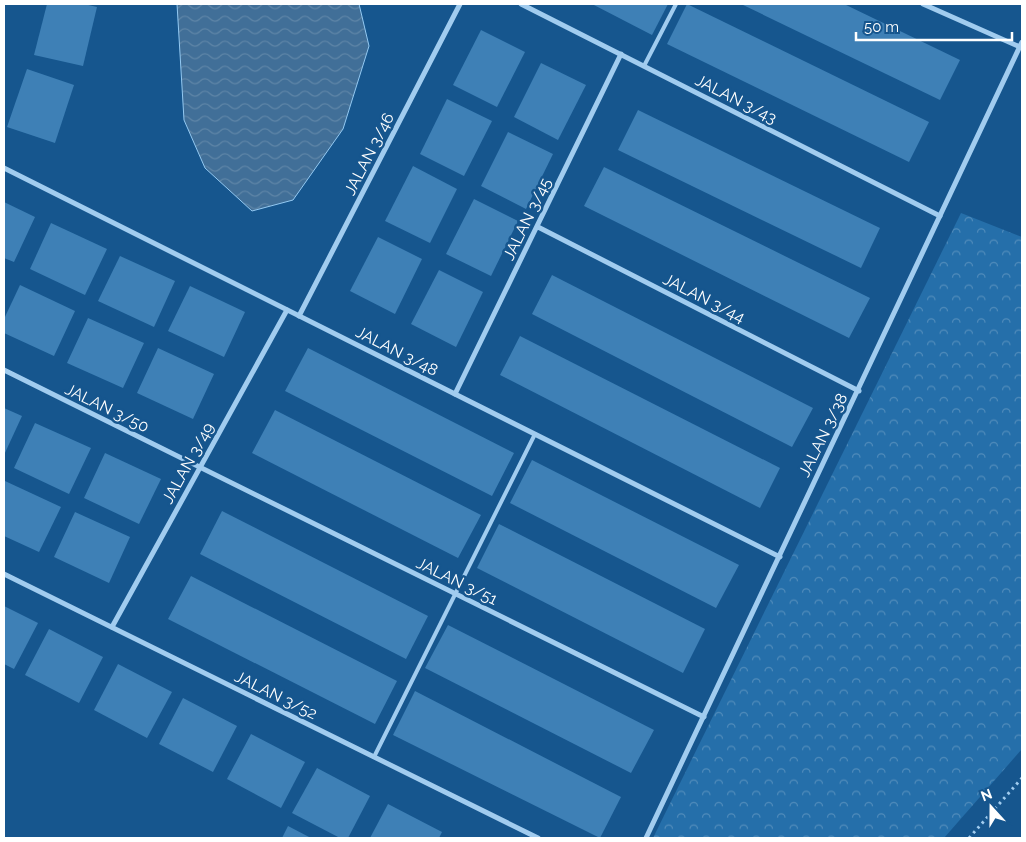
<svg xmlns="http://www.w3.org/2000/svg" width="1026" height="842" font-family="Raleway,sans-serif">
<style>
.forest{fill:url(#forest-crowns)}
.water{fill:url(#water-waves);stroke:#93c9f2}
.building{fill:#3e80b6}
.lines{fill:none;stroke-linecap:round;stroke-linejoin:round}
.path{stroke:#a1ccef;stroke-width:3;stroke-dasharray:2.5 4;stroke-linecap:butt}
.lane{stroke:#a1ccef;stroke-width:4}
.street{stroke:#a1ccef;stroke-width:5}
.labels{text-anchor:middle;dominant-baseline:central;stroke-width:5;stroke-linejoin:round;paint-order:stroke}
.street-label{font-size:16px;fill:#fff;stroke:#16568e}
</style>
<defs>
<pattern id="forest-crowns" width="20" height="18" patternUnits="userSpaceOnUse" patternTransform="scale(1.25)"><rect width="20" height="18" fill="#256faa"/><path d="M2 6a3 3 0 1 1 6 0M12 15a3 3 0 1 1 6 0" fill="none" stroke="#518cbb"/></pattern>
<pattern id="water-waves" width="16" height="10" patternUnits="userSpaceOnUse" patternTransform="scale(1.25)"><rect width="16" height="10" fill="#416f98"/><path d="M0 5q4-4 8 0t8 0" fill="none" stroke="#5e85a7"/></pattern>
</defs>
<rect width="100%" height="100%" fill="#16568e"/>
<!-- forest -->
<polygon class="forest" points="961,213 1022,237 1022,749 944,838 653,838"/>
<!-- water -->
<polygon class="water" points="177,4 359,4 369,46 343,129 293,200 252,211 205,168 184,120"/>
<!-- building -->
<g class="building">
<polygon points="47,4 84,4 97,7 83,66 34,55"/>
<polygon points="592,4 668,4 652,35"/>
<polygon points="687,4 929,122 909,162 667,44"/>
<polygon points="741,4 844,4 960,60 940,100"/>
<polygon points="481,30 525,52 497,107 453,85"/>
<polygon points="541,63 586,85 558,140 514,117"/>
<polygon points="27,69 74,85 55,143 7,127"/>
<polygon points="447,99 492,121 464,176 420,154"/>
<polygon points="638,110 880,228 861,268 618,150"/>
<polygon points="508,132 553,154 526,209 481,186"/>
<polygon points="413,166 457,189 430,243 385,221"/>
<polygon points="604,167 870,298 849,338 584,206"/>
<polygon points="474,199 518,221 491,276 446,254"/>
<polygon points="4,202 35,217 14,262 4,258"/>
<polygon points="51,223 107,249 85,295 30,269"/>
<polygon points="378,237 422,259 395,314 350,291"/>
<polygon points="120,256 175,281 154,327 98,301"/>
<polygon points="439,270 483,292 456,347 411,324"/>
<polygon points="552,275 813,408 792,447 532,314"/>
<polygon points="20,285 75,311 54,356 4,333 4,319"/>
<polygon points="190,286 245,312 224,357 168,331"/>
<polygon points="88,318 144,343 123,388 67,363"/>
<polygon points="520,336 780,468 760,508 500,375"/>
<polygon points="158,348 214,374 193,419 137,393"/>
<polygon points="308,348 514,453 492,496 285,391"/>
<polygon points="4,408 22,416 4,455"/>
<polygon points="275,410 481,515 458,558 252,453"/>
<polygon points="35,423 91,448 69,494 14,468"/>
<polygon points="105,453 161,479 139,524 84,498"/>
<polygon points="532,460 739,565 716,608 510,503"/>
<polygon points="5,481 61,507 39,552 4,536"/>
<polygon points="222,511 428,616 406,659 200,554"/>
<polygon points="75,512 130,537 109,583 54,557"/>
<polygon points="499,524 705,629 683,673 477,568"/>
<polygon points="191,576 397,681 375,724 168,619"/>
<polygon points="4,606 38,623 14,669 4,664"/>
<polygon points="448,625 654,730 631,773 425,668"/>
<polygon points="49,629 103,657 79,703 25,675"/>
<polygon points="118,664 172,692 147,738 94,710"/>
<polygon points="415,691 621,797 600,838 393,735"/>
<polygon points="183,698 237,726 213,772 159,744"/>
<polygon points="251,734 305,762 281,808 227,779"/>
<polygon points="317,768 370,796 348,838 340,838 292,813"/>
<polygon points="388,804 442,832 439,838 370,838"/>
<polygon points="288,826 311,838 282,838"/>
</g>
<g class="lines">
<!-- path -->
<polyline class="path" points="969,838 1022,778"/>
<!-- lane -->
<g class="lane">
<polyline points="644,66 676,4"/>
<polyline points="374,757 535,434"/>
</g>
<!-- street -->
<g class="street">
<polyline points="521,4 940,216"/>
<polyline points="923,4 1020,47"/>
<polyline points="4,168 780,557"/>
<polyline points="538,227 859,391"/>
<polyline points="299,316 460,4"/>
<polyline points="4,370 704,717"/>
<polyline points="455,394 621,54"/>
<polyline points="4,574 538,838"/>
<polyline points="112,627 287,310"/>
<polyline points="646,838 1022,42"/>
</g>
</g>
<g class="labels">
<!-- street labels -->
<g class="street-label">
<text transform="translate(736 99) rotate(27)">JALAN 3/43</text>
<text transform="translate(369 154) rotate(-63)">JALAN 3/46</text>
<text transform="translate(527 219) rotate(-64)">JALAN 3/45</text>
<text transform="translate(704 298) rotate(27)">JALAN 3/44</text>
<text transform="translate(397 351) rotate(27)">JALAN 3/48</text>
<text transform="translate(107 408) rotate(26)">JALAN 3/50</text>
<text transform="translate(823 435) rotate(-64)">JALAN 3/38</text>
<text transform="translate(188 463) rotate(-61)">JALAN 3/49</text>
<text transform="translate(457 581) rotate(26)">JALAN 3/51</text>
<text transform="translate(276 695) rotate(26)">JALAN 3/52</text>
</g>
</g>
<!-- border -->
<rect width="1026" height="842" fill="none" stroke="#ffffff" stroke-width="10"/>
<!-- north arrow -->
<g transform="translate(991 807) rotate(339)" stroke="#16568e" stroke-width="4" paint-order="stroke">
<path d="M0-4L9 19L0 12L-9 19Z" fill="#ffffff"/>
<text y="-8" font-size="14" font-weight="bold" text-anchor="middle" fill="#ffffff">N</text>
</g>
<!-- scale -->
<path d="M856 32v8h156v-8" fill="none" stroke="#ffffff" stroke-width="2.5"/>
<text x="864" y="32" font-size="15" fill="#ffffff" stroke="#16568e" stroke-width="4" paint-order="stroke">50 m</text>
</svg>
